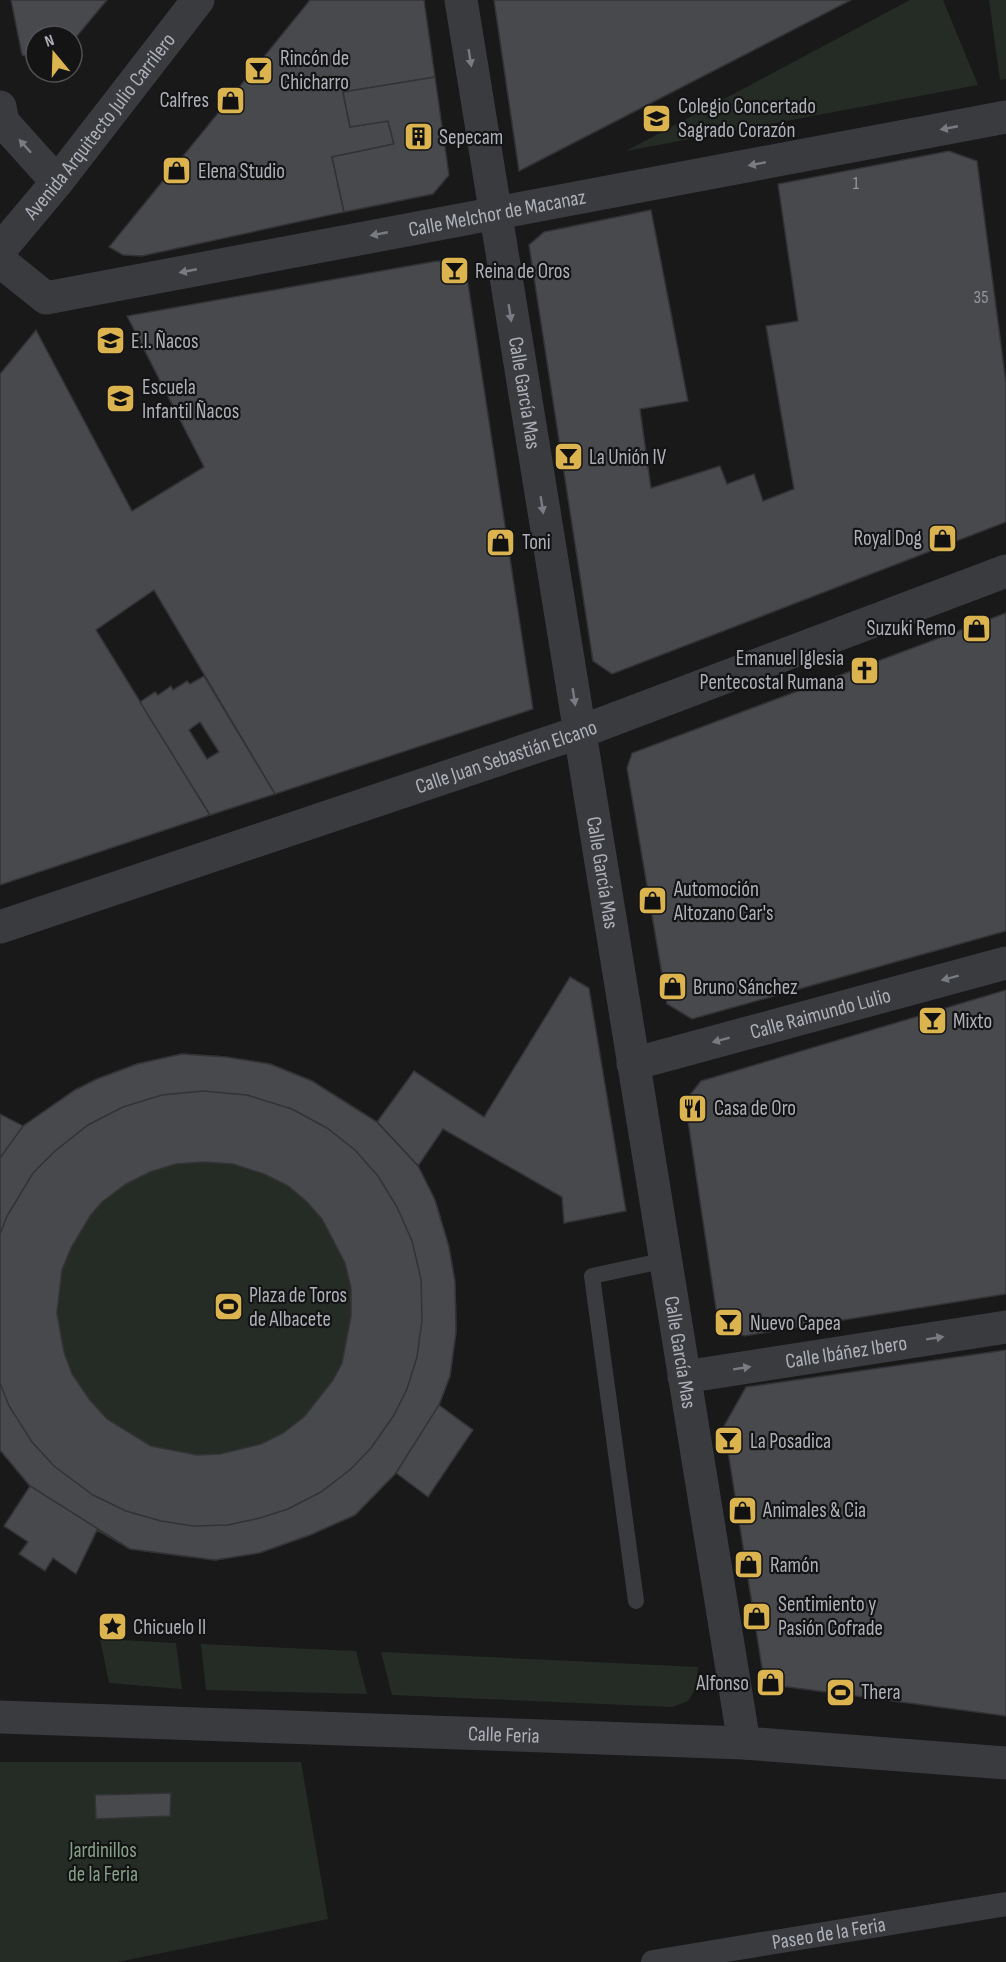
<svg xmlns="http://www.w3.org/2000/svg" width="1006" height="1962" font-family="'Sofia Sans Condensed',sans-serif">
<style>
.green{fill:#252c26}
.building{fill:#48494c;stroke:#333336;stroke-width:1.5;fill-rule:evenodd}
.lines{fill:none;stroke-linecap:round;stroke-linejoin:round}
.service{stroke:#3a3b3f;stroke-width:16}
.pedestrian{stroke:#3a3b3f;stroke-width:24}
.minor{stroke:#3a3b3f;stroke-width:33}
.oneway{fill:#797b82}
.labels{text-anchor:middle;dominant-baseline:central;stroke-width:4.5;stroke-linejoin:round;paint-order:stroke}
.number-label{font-size:18px;fill:#94969d}
.poi-label{font-size:21px;fill:#adb0b8;stroke:#141415;text-anchor:start}
.street-label{font-size:21px;fill:#adb0b8;stroke:#141415}
.park-label{font-size:21px;fill:#86a189;stroke:#141415}
</style>
<rect width="100%" height="100%" fill="#19191a"/>
<!-- green -->
<g class="green">
<polygon points="910,0 943,0 978,85 626,151"/>
<polygon points="989,0 1006,0 1006,79 1000,80"/>
<path d="M182 1054C261 1059 339 1082 395 1141 403 1149 413 1158 419 1168 435 1196 446 1230 451 1262 460 1311 457 1358 439 1404L473 1430 428 1497 396 1473 355 1515 310 1535 259 1553 215 1560 163 1554 130 1549 98 1530 76 1574 53 1559 45 1571 19 1554 27 1541 4 1526 30 1486 0 1450V1114L23 1126C47 1110 71 1090 97 1079 125 1067 153 1060 182 1054Z"/>
<polygon points="100,1639 176,1643 182,1689 109,1683"/>
<polygon points="201,1644 356,1651 367,1694 206,1690"/>
<polygon points="381,1652 698,1667 696,1688 688,1701 672,1707 392,1695"/>
<polygon points="0,1762 301,1762 328,1919 118,1962 0,1962"/>
</g>
<!-- building -->
<g class="building">
<polygon points="11,0 107,0 72,42 72,36 36,36 36,59 22,55"/>
<polygon points="310,0 424,0 435,77 343,92 350,127 388,121 394,144 332,157 344,212 142,256 123,255 109,247"/>
<polygon points="494,0 851,0 519,171"/>
<polygon points="435,77 449,175 433,194 344,212 332,157 394,144 388,121 350,127 343,92"/>
<polygon points="949,151 977,161 1006,383 1006,522 612,674 593,661 529,245 544,232 651,210 688,401 640,409 651,488 720,466 727,484 754,474 763,501 794,489 766,326 798,321 778,184"/>
<polygon points="437,261 451,262 463,267 467,277 533,709 275,794 154,590 96,630 210,815 0,885 0,374 36,330 132,511 204,467 127,316"/>
<polygon points="1006,613 1006,931 692,1019 667,1004 627,768 632,753"/>
<path d="M204 676 275 794 210 815 140 702 155 692 158 695 171 686 173 690 187 681 190 684ZM200 722 219 752 207 759 189 730Z"/>
<polygon points="570,977 589,988 626,1211 564,1223 562,1197 443,1129 418,1166 377,1122 414,1071 484,1117"/>
<polygon points="1006,990 1006,1294 744,1336 718,1322 685,1101 701,1081"/>
<path d="M182 1054 226 1057 270 1064 312 1081 377 1122 418 1166 435 1200 449 1247 455 1282 456 1332 450 1376 439 1405 473 1430 428 1497 396 1473 355 1515 310 1535 259 1553 215 1560 130 1549 97 1530 76 1574 53 1558 45 1571 19 1554 28 1542 4 1526 30 1486 0 1450V1114L23 1126 75 1090 97 1079 137 1064ZM203 1162 233 1164 264 1174 288 1186 306 1201 322 1219 345 1263 351 1288V1316L342 1363 333 1380 304 1417 283 1433 261 1444 220 1454 197 1455 151 1446 107 1419 89 1399 72 1374 64 1352 57 1313 62 1270 71 1248 90 1216 102 1202 126 1184 150 1172 176 1164Z"/>
<polygon points="182,1054 226,1057 270,1064 312,1081 377,1122 418,1166 435,1200 449,1247 455,1282 456,1332 450,1376 439,1405 396,1473 355,1515 310,1535 259,1553 215,1560 130,1549 30,1486 0,1450 0,1383 9,1406 32,1442 54,1466 93,1495 126,1511 161,1521 193,1526 228,1525 260,1518 288,1509 321,1492 351,1469 371,1448 394,1415 407,1389 417,1357 422,1320 421,1279 412,1241 397,1207 378,1176 355,1150 327,1128 292,1109 247,1095 203,1091 162,1095 123,1107 88,1125 55,1151 33,1173 7,1216 0,1234 0,1158 23,1126 75,1090 97,1079 137,1064"/>
<polygon points="1006,1350 1006,1716 788,1687 765,1687 724,1426 746,1387"/>
<polygon points="171,1793 170,1816 96,1819 95,1795"/>
</g>
<g class="lines">
<!-- service -->
<polyline class="service" points="636,1601 592,1276 666,1260"/>
<!-- pedestrian -->
<path class="pedestrian" id="s1" d="M653 1962 1006 1904"/>
<!-- minor -->
<g class="minor">
<path id="s2" d="M461 0 744 1743"/>
<polyline points="0,107 3,122 57,182"/>
<path id="s3" d="M0 250 57 182 198 0"/>
<path id="s4" d="M0 261 46 298 1006 117"/>
<path id="s5" d="M0 927 580 732 1006 571"/>
<path id="s6" d="M633 1064 1006 963"/>
<path id="s7" d="M684 1377 1006 1327"/>
<path id="s8" d="M0 1717 744 1743 1006 1763"/>
</g>
</g>
<!-- one-way arrows -->
<defs><path id="oneway-solid" d="M-6-.8H1V-3.2L6.5 0L1 3.2V.8H-6Z" transform="scale(1.5)"/></defs>
<g class="oneway">
<use href="#oneway-solid" transform="translate(470 58) rotate(81)"/>
<use href="#oneway-solid" transform="translate(949 128) rotate(169)"/>
<use href="#oneway-solid" transform="translate(25 146) rotate(-132)"/>
<use href="#oneway-solid" transform="translate(757 164) rotate(169)"/>
<use href="#oneway-solid" transform="translate(379 234) rotate(169)"/>
<use href="#oneway-solid" transform="translate(188 271) rotate(169)"/>
<use href="#oneway-solid" transform="translate(510 313) rotate(81)"/>
<use href="#oneway-solid" transform="translate(542 505) rotate(81)"/>
<use href="#oneway-solid" transform="translate(574 697) rotate(81)"/>
<use href="#oneway-solid" transform="translate(950 978) rotate(165)"/>
<use href="#oneway-solid" transform="translate(721 1040) rotate(165)"/>
<use href="#oneway-solid" transform="translate(935 1338) rotate(-9)"/>
<use href="#oneway-solid" transform="translate(742 1368) rotate(-9)"/>
</g>
<!-- icons -->
<defs>
<symbol id="bar-square" viewBox="-11 -11 22 22"><rect x="-9" y="-9" width="18" height="18" rx="4" fill="#dbb450" stroke="#141415"/><path d="M-6-5H6L.8 .8V4.5H3.5V6h-7V4.5H-.8V.8Z" fill="#111"/></symbol>
<symbol id="shop-square" viewBox="-11 -11 22 22"><rect x="-9" y="-9" width="18" height="18" rx="4" fill="#dbb450" stroke="#141415"/><path d="M-5-2.5h2.3a2.7 3.5 0 0 1 5.4 0H5L5.5 6h-11ZM-1.5-2.5h3a1.5 2.3 0 0 0-3 0Z" fill="#111"/></symbol>
<symbol id="school-square" viewBox="-11 -11 22 22"><rect x="-9" y="-9" width="18" height="18" rx="4" fill="#dbb450" stroke="#141415"/><path d="M0-5L7-2L0 1L-7-2ZM-4 1L0 2.5L4 1V4Q0 6-4 4Z" fill="#111"/></symbol>
<symbol id="building-square" viewBox="-11 -11 22 22"><rect x="-9" y="-9" width="18" height="18" rx="4" fill="#dbb450" stroke="#141415"/><path d="M-4-6H4V6H1V3H-1V6H-4ZM-2.5-4.3h1.7v1.8h-1.7ZM.8-4.3h1.7v1.8H.8ZM-2.5-1h1.7V.8h-1.7ZM.8-1h1.7V.8H.8Z" fill="#111"/></symbol>
<symbol id="church-square" viewBox="-11 -11 22 22"><rect x="-9" y="-9" width="18" height="18" rx="4" fill="#dbb450" stroke="#141415"/><path d="M-1.2-6h2.4v3.5h3.3v2.4h-3.3V6h-2.4V-.1h-3.3v-2.4h3.3Z" fill="#111"/></symbol>
<symbol id="restaurant-square" viewBox="-11 -11 22 22"><rect x="-9" y="-9" width="18" height="18" rx="4" fill="#dbb450" stroke="#141415"/><path d="M-5-6h1v4h1v-4h1v4h1v-4h1v5L-1.5 .5V6h-2V.5L-5-1ZM5-6V6H3V1.5H1.5Q1.5-4 5-6Z" fill="#111"/></symbol>
<symbol id="stadium-square" viewBox="-11 -11 22 22"><rect x="-9" y="-9" width="18" height="18" rx="4" fill="#dbb450" stroke="#141415"/><path d="M0-5a6.5 5 0 1 0 0 10a6.5 5 0 1 0 0-10ZM-3.5-1.8h7v3.6h-7Z" fill="#111"/></symbol>
<symbol id="sight-square" viewBox="-11 -11 22 22"><rect x="-9" y="-9" width="18" height="18" rx="4" fill="#dbb450" stroke="#141415"/><path d="M0-6L1.8-2.2L6-1.7L2.9 1.2L3.7 5.4L0 3.3L-3.7 5.4L-2.9 1.2L-6-1.7L-1.8-2.2Z" fill="#111"/></symbol>
</defs>
<g fill-rule="evenodd">
<use href="#bar-square" x="242" y="54" width="33" height="33"/>
<use href="#shop-square" x="214" y="84" width="33" height="33"/>
<use href="#school-square" x="640" y="102" width="33" height="33"/>
<use href="#building-square" x="402" y="120" width="33" height="33"/>
<use href="#shop-square" x="160" y="154" width="33" height="33"/>
<use href="#bar-square" x="438" y="254" width="33" height="33"/>
<use href="#school-square" x="94" y="324" width="33" height="33"/>
<use href="#school-square" x="104" y="382" width="33" height="33"/>
<use href="#bar-square" x="552" y="440" width="33" height="33"/>
<use href="#shop-square" x="926" y="522" width="33" height="33"/>
<use href="#shop-square" x="484" y="526" width="33" height="33"/>
<use href="#shop-square" x="960" y="612" width="33" height="33"/>
<use href="#church-square" x="848" y="654" width="33" height="33"/>
<use href="#shop-square" x="636" y="884" width="33" height="33"/>
<use href="#shop-square" x="656" y="970" width="33" height="33"/>
<use href="#bar-square" x="916" y="1004" width="33" height="33"/>
<use href="#restaurant-square" x="676" y="1092" width="33" height="33"/>
<use href="#stadium-square" x="212" y="1290" width="33" height="33"/>
<use href="#bar-square" x="712" y="1306" width="33" height="33"/>
<use href="#bar-square" x="712" y="1424" width="33" height="33"/>
<use href="#shop-square" x="726" y="1494" width="33" height="33"/>
<use href="#shop-square" x="732" y="1548" width="33" height="33"/>
<use href="#shop-square" x="740" y="1600" width="33" height="33"/>
<use href="#sight-square" x="96" y="1610" width="33" height="33"/>
<use href="#shop-square" x="754" y="1666" width="33" height="33"/>
<use href="#stadium-square" x="824" y="1676" width="33" height="33"/>
</g>
<g class="labels">
<!-- number labels -->
<g class="number-label">
<text x="856" y="183">1</text>
<text x="981" y="297">35</text>
</g>
<!-- poi labels -->
<g class="poi-label">
<text x="280" y="58">Rincón de<tspan x="280" dy="24">Chicharro</tspan></text>
<text x="209" y="100" text-anchor="end">Calfres</text>
<text x="678" y="106">Colegio Concertado<tspan x="678" dy="24">Sagrado Corazón</tspan></text>
<text x="439" y="137">Sepecam</text>
<text x="198" y="171">Elena Studio</text>
<text x="475" y="271">Reina de Oros</text>
<text x="131" y="341">E.I. Ñacos</text>
<text x="142" y="387">Escuela<tspan x="142" dy="24">Infantil Ñacos</tspan></text>
<text x="589" y="457">La Unión IV</text>
<text x="922" y="538" text-anchor="end">Royal Dog</text>
<text x="522" y="542">Toni</text>
<text x="956" y="628" text-anchor="end">Suzuki Remo</text>
<text x="844" y="658" text-anchor="end">Emanuel Iglesia<tspan x="844" dy="24">Pentecostal Rumana</tspan></text>
<text x="674" y="889">Automoción<tspan x="674" dy="24">Altozano Car's</tspan></text>
<text x="693" y="987">Bruno Sánchez</text>
<text x="953" y="1021">Mixto</text>
<text x="714" y="1108">Casa de Oro</text>
<text x="249" y="1295">Plaza de Toros<tspan x="249" dy="24">de Albacete</tspan></text>
<text x="750" y="1323">Nuevo Capea</text>
<text x="750" y="1441">La Posadica</text>
<text x="763" y="1510">Animales &amp; Cia</text>
<text x="770" y="1565">Ramón</text>
<text x="778" y="1604">Sentimiento y<tspan x="778" dy="24">Pasión Cofrade</tspan></text>
<text x="133" y="1627">Chicuelo II</text>
<text x="749" y="1683" text-anchor="end">Alfonso</text>
<text x="861" y="1692">Thera</text>
</g>
<!-- street labels -->
<g class="street-label">
<text stroke="none"><textPath href="#s3" startOffset="159">Avenida Arquitecto Julio Carrilero</textPath></text>
<text stroke="none"><textPath href="#s4" startOffset="518">Calle Melchor de Macanaz</textPath></text>
<text stroke="none"><textPath href="#s2" startOffset="398">Calle García Mas</textPath></text>
<text stroke="none"><textPath href="#s5" startOffset="534">Calle Juan Sebastián Elcano</textPath></text>
<text stroke="none"><textPath href="#s2" startOffset="884">Calle García Mas</textPath></text>
<text stroke="none"><textPath href="#s6" startOffset="194">Calle Raimundo Lulio</textPath></text>
<text stroke="none"><textPath href="#s2" startOffset="1370">Calle García Mas</textPath></text>
<text stroke="none"><textPath href="#s7" startOffset="164">Calle Ibáñez Ibero</textPath></text>
<text stroke="none"><textPath href="#s8" startOffset="504">Calle Feria</textPath></text>
<text stroke="none"><textPath href="#s1" startOffset="178">Paseo de la Feria</textPath></text>
</g>
<!-- park labels -->
<g class="park-label">
<text x="103" y="1850">Jardinillos<tspan x="103" dy="24">de la Feria</tspan></text>
</g>
</g>
<!-- north arrow -->
<g transform="translate(54 54) rotate(341)"><circle r="28" fill="#141415" stroke="#515256" stroke-width="1.5"/>
<path d="M0-4.5L10 22L0 15L-10 22Z" fill="#dbb450"/>
<text y="-9" font-size="16" font-weight="bold" text-anchor="middle" fill="#adb0b8">N</text>
</g>
</svg>
